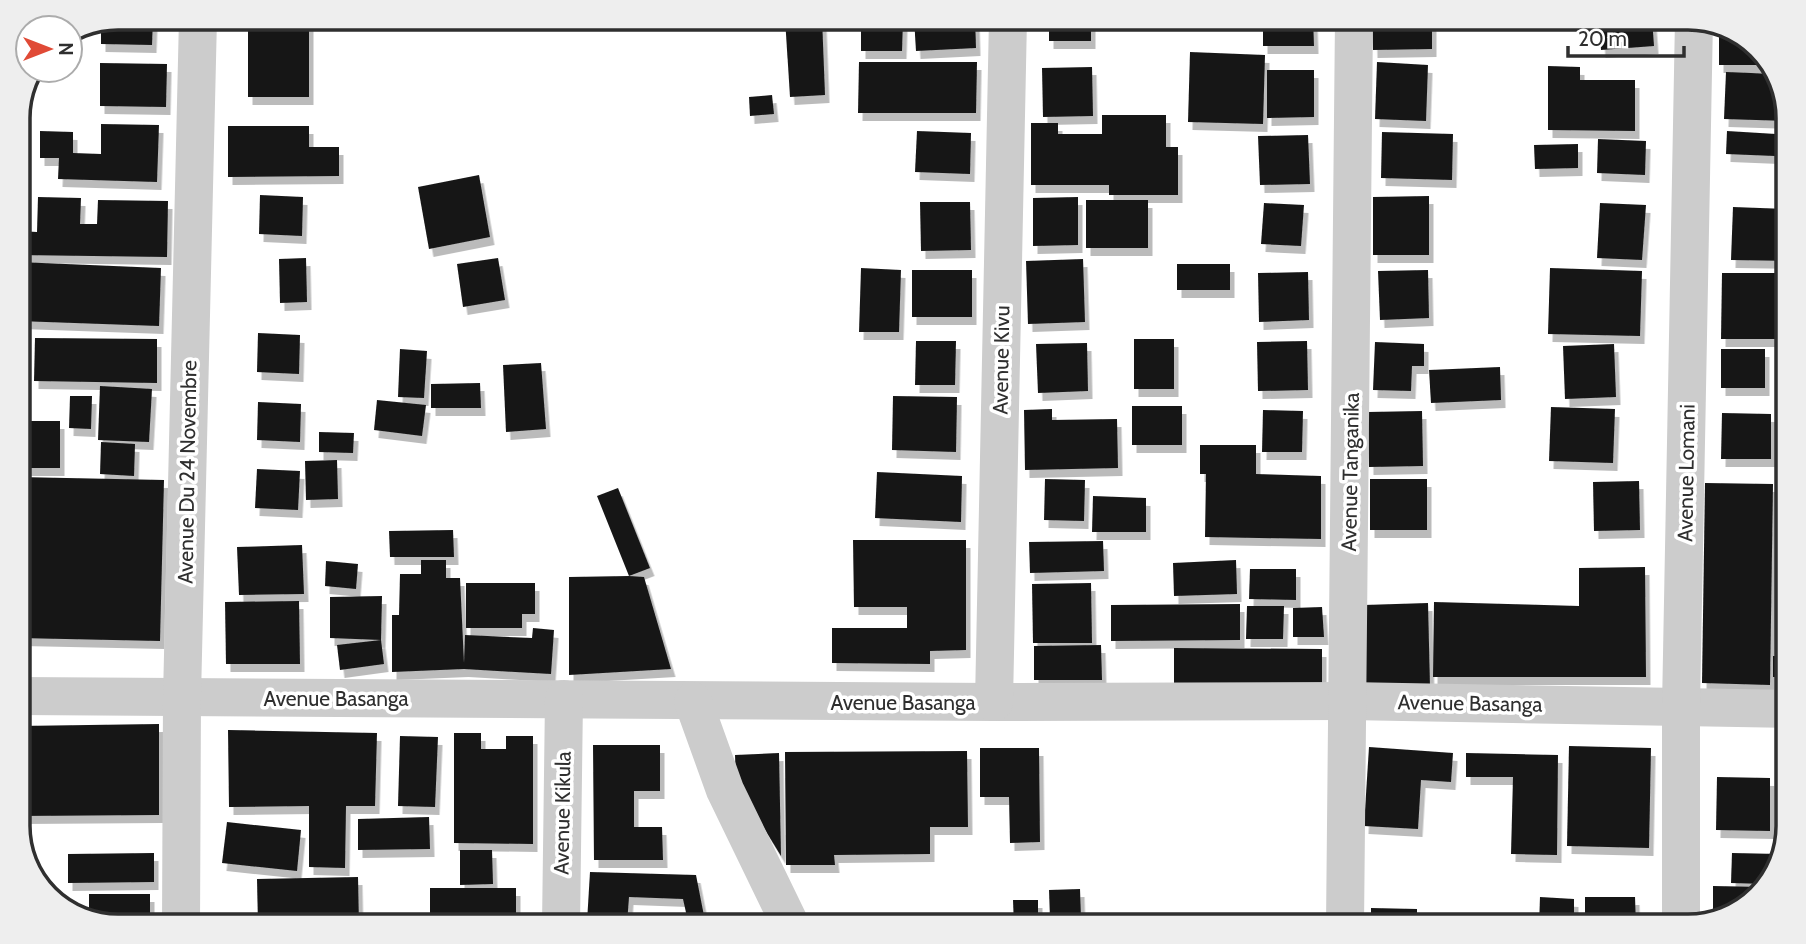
<svg xmlns="http://www.w3.org/2000/svg" width="1806" height="944" font-family="Cabin,sans-serif">
<style>
.building{fill:#161616;filter:url(#shadow)}
.lines{fill:none;stroke-linecap:round;stroke-linejoin:round}
.minor{stroke:#ccc;stroke-width:38}
.labels{text-anchor:middle;dominant-baseline:central;stroke-width:7;stroke-linejoin:round;paint-order:stroke}
.street-label{font-size:21px;fill:#2f2f2f;stroke:#fff}
.rim{fill:none;stroke:#2f2f2f;stroke-width:3.5}
</style>
<defs>
<filter id="shadow"><feDropShadow dx="4.5" dy="8" stdDeviation="0" flood-color="#0004"/></filter>
</defs>
<rect width="100%" height="100%" fill="#fff"/>
<!-- building -->
<g class="building">
<polygon points="118,18 153,18 152,45 101,44 101,25"/>
<rect x="248" y="18" width="61" height="79"/>
<polygon points="785,18 822,18 825,95 790,97"/>
<polygon points="914,18 975,18 976,48 916,51"/>
<rect x="1049" y="18" width="42" height="23"/>
<polygon points="1263,18 1313,18 1314,46 1263,46"/>
<polygon points="1372,18 1432,18 1432,49 1373,50"/>
<polygon points="1599,18 1652,18 1654,46 1601,50"/>
<polygon points="861,19 903,19 902,51 861,51"/>
<polygon points="1719,25 1733,28 1773,65 1719,65"/>
<polygon points="1190,52 1265,55 1263,124 1188,122"/>
<polygon points="859,62 977,62 976,113 858,113"/>
<polygon points="1377,62 1428,65 1426,121 1375,119"/>
<polygon points="100,63 167,64 166,107 100,106"/>
<polygon points="1548,66 1580,67 1580,80 1635,80 1635,131 1548,130"/>
<polygon points="1092,67 1093,116 1043,117 1042,68"/>
<polygon points="1267,70 1314,70 1314,117 1267,118"/>
<polygon points="1726,72 1776,74 1788,112 1788,121 1724,119"/>
<polygon points="772,95 774,114 750,116 749,97"/>
<polygon points="1102,115 1166,115 1166,147 1178,147 1178,195 1109,195 1109,185 1031,185 1031,123 1058,123 1058,134 1102,134"/>
<polygon points="101,124 159,125 157,182 58,179 59,158 40,158 40,131 73,132 73,153 101,154"/>
<polygon points="228,126 309,126 309,147 339,147 339,176 228,177"/>
<polygon points="917,131 971,133 970,174 915,172"/>
<polygon points="1727,131 1776,134 1775,156 1726,154"/>
<polygon points="1382,132 1453,134 1452,180 1381,178"/>
<polygon points="1308,135 1310,184 1260,185 1258,136"/>
<polygon points="1598,139 1646,141 1645,175 1597,173"/>
<polygon points="1578,144 1578,168 1535,169 1534,145"/>
<rect x="1782" y="161" width="6" height="37"/>
<polygon points="479,175 490,237 429,249 418,187"/>
<polygon points="260,195 303,197 302,236 259,234"/>
<polygon points="1429,196 1429,255 1373,255 1373,197"/>
<polygon points="38,197 81,198 80,224 97,224 98,200 168,201 167,257 18,255 18,231 37,232"/>
<polygon points="1078,197 1078,245 1033,246 1033,198"/>
<rect x="1086" y="200" width="62" height="48"/>
<polygon points="920,202 970,202 971,250 921,251"/>
<polygon points="1264,203 1304,205 1301,246 1261,244"/>
<polygon points="1600,203 1646,205 1642,260 1597,258"/>
<polygon points="1733,207 1788,209 1788,261 1731,260"/>
<polygon points="306,258 307,302 280,303 279,259"/>
<polygon points="498,258 505,300 463,307 457,264"/>
<polygon points="1083,259 1085,322 1028,324 1026,261"/>
<polygon points="18,262 161,268 159,326 18,321"/>
<rect x="1177" y="264" width="53" height="26"/>
<polygon points="861,268 901,270 899,332 859,332"/>
<polygon points="1550,268 1642,271 1640,336 1548,334"/>
<rect x="912" y="270" width="60" height="47"/>
<polygon points="1428,270 1429,318 1380,320 1378,271"/>
<polygon points="1308,272 1309,320 1259,322 1258,273"/>
<polygon points="1722,273 1788,273 1788,339 1721,339"/>
<polygon points="258,333 300,335 299,374 257,372"/>
<polygon points="35,338 157,339 157,383 34,381"/>
<rect x="1134" y="339" width="40" height="50"/>
<polygon points="916,341 956,341 955,385 915,385"/>
<polygon points="1307,341 1308,390 1258,391 1257,342"/>
<polygon points="1375,342 1424,344 1424,366 1412,366 1411,391 1373,390"/>
<polygon points="1087,343 1088,391 1038,393 1036,344"/>
<polygon points="1614,344 1616,397 1565,399 1563,346"/>
<polygon points="400,349 427,351 424,398 398,397"/>
<rect x="1721" y="349" width="44" height="39"/>
<polygon points="541,363 546,429 506,432 503,365"/>
<polygon points="1500,367 1501,400 1431,403 1429,370"/>
<polygon points="480,383 481,408 431,408 431,384"/>
<polygon points="100,386 152,389 149,442 98,440"/>
<polygon points="70,396 92,396 91,429 69,428"/>
<polygon points="893,396 957,397 956,452 892,450"/>
<polygon points="377,400 426,405 422,436 374,430"/>
<polygon points="258,402 301,404 300,442 257,440"/>
<rect x="1132" y="406" width="50" height="39"/>
<polygon points="1551,407 1615,409 1613,463 1549,461"/>
<polygon points="1052,409 1052,420 1117,419 1118,468 1025,470 1024,410"/>
<polygon points="1263,410 1303,411 1302,452 1262,452"/>
<polygon points="1422,411 1423,466 1369,467 1368,412"/>
<polygon points="1722,413 1771,414 1771,459 1721,459"/>
<rect x="18" y="421" width="42" height="47"/>
<polygon points="319,432 354,433 353,453 319,452"/>
<polygon points="101,442 135,444 134,476 100,474"/>
<polygon points="1200,445 1256,445 1256,474 1321,476 1321,539 1205,537 1206,474 1200,474"/>
<polygon points="337,460 338,499 306,500 305,461"/>
<polygon points="257,469 300,471 298,510 255,508"/>
<polygon points="877,472 962,476 961,522 875,518"/>
<polygon points="18,477 164,480 160,641 18,638"/>
<polygon points="1045,479 1085,480 1084,521 1044,520"/>
<rect x="1370" y="479" width="57" height="51"/>
<polygon points="1639,481 1640,530 1594,531 1593,482"/>
<polygon points="1705,483 1773,484 1770,685 1702,683"/>
<polygon points="1785,484 1788,484 1788,541 1784,541"/>
<polygon points="618,488 650,568 629,576 597,496"/>
<polygon points="1093,496 1146,498 1146,532 1092,532"/>
<polygon points="453,530 454,557 390,557 389,531"/>
<polygon points="853,540 966,540 966,650 930,651 930,664 832,663 832,628 907,628 907,607 854,607"/>
<polygon points="1103,541 1104,571 1030,573 1029,542"/>
<polygon points="302,545 304,594 239,595 237,547"/>
<polygon points="421,560 446,560 446,578 460,578 464,663 465,635 532,638 533,628 554,630 551,674 464,669 392,672 392,615 399,615 400,574 421,574"/>
<polygon points="1236,560 1237,594 1174,596 1173,563"/>
<polygon points="326,561 358,564 356,589 325,586"/>
<polygon points="1645,567 1646,677 1433,677 1434,602 1579,606 1579,568"/>
<polygon points="1250,569 1296,569 1296,600 1249,599"/>
<polygon points="629,576 644,577 671,669 569,675 569,577"/>
<polygon points="466,583 535,583 535,614 522,614 522,628 466,628"/>
<polygon points="1091,583 1092,643 1033,643 1032,584"/>
<polygon points="382,596 381,640 330,638 330,597"/>
<polygon points="299,601 300,664 226,664 225,602"/>
<polygon points="1428,603 1430,687 1366,689 1364,605"/>
<polygon points="1240,604 1240,640 1111,641 1111,605"/>
<polygon points="1247,606 1284,606 1283,639 1246,639"/>
<polygon points="1322,607 1324,637 1293,637 1293,608"/>
<polygon points="381,640 384,664 340,670 337,645"/>
<polygon points="1101,645 1102,680 1034,680 1034,646"/>
<polygon points="1174,648 1322,649 1322,683 1174,683"/>
<rect x="1773" y="656" width="15" height="21"/>
<polygon points="159,724 159,815 18,816 18,726"/>
<polygon points="228,730 377,733 375,806 346,806 345,868 309,867 309,806 229,807"/>
<polygon points="454,733 481,733 481,749 506,749 506,736 533,736 533,844 454,843"/>
<polygon points="400,736 438,737 435,807 398,806"/>
<polygon points="593,745 660,745 660,791 634,791 634,827 662,827 663,860 594,860"/>
<polygon points="1569,746 1651,748 1649,848 1567,846"/>
<polygon points="1369,747 1453,753 1451,782 1421,780 1418,829 1364,826"/>
<polygon points="980,748 1039,748 1040,842 1010,843 1009,797 980,797"/>
<polygon points="1777,750 1788,750 1788,826 1786,838 1778,838"/>
<polygon points="967,751 968,827 930,827 930,854 834,855 835,865 786,865 785,752"/>
<polygon points="779,753 781,856 736,782 735,755"/>
<polygon points="1466,753 1558,755 1557,855 1511,854 1513,777 1466,777"/>
<polygon points="1717,777 1770,778 1770,831 1716,830"/>
<polygon points="429,817 430,849 358,850 358,819"/>
<polygon points="227,822 301,830 297,871 222,863"/>
<polygon points="460,850 492,850 493,884 460,885"/>
<polygon points="154,853 154,882 68,883 68,854"/>
<polygon points="1732,853 1782,854 1778,871 1766,884 1731,883"/>
<polygon points="590,872 696,875 706,926 689,926 683,899 629,897 627,924 587,922"/>
<polygon points="358,877 359,926 258,926 257,879"/>
<polygon points="1713,886 1763,887 1738,913 1713,920"/>
<rect x="430" y="888" width="86" height="38"/>
<polygon points="1080,889 1081,919 1050,919 1049,890"/>
<polygon points="89,894 150,894 150,926 118,926 89,920"/>
<polygon points="1540,897 1574,899 1574,926 1539,926"/>
<polygon points="1585,897 1635,897 1636,926 1585,926"/>
<polygon points="1013,900 1038,900 1038,926 1014,926"/>
<polygon points="1371,908 1417,909 1417,926 1371,926"/>
<polygon points="78,909 79,917 73,916 66,910"/>
</g>
<g class="lines">
<!-- minor -->
<g class="minor">
<polyline points="18,696 994,702 1348,701 1788,709"/>
<polyline points="693,701 725,790 791,926"/>
<polyline points="994,702 1008,18"/>
<polyline points="181,926 182,697 198,18"/>
<polyline points="561,926 564,699"/>
<polyline points="1345,926 1354,18"/>
<polyline points="1681,926 1681,707 1694,19"/>
</g>
</g>
<g class="labels">
<!-- street labels -->
<g class="street-label">
<text transform="translate(1001 360) rotate(-89)">Avenue Kivu</text>
<text transform="translate(187 472) rotate(-89)">Avenue Du 24 Novembre</text>
<text transform="translate(1350 472) rotate(-89)">Avenue Tanganika</text>
<text transform="translate(1686 473) rotate(-89)">Avenue Lomani</text>
<text x="336" y="698">Avenue Basanga</text>
<text x="903" y="702">Avenue Basanga</text>
<text transform="translate(1470 703) rotate(1)">Avenue Basanga</text>
<text transform="translate(562 813) rotate(-89)">Avenue Kikula</text>
</g>
</g>
<!-- crop -->
<path d="M0 0H1806V944H0ZM118 30H1688A88 88 0 0 1 1776 118V826A88 88 0 0 1 1688 914H118A88 88 0 0 1 30 826V118A88 88 0 0 1 118 30Z" fill="#eee" fill-rule="evenodd"/>
<path class="rim" d="M118 30H1688A88 88 0 0 1 1776 118V826A88 88 0 0 1 1688 914H118A88 88 0 0 1 30 826V118A88 88 0 0 1 118 30Z"/>
<!-- north arrow -->
<g transform="translate(49 49) rotate(90)"><circle r="33" fill="#ffffff" stroke="#acacac" stroke-width="2"/>
<path d="M0-5L12 26L0 18L-12 26Z" fill="#e04a36"/>
<text y="-10" font-size="19" font-weight="bold" text-anchor="middle" fill="#2f2f2f">N</text>
</g>
<!-- scale -->
<path d="M1568 46v10h116v-10" fill="none" stroke="#2f2f2f" stroke-width="3.5"/>
<text x="1578" y="46" font-size="21" fill="#2f2f2f" stroke="#ffffff" stroke-width="5" paint-order="stroke">20 m</text>
</svg>
